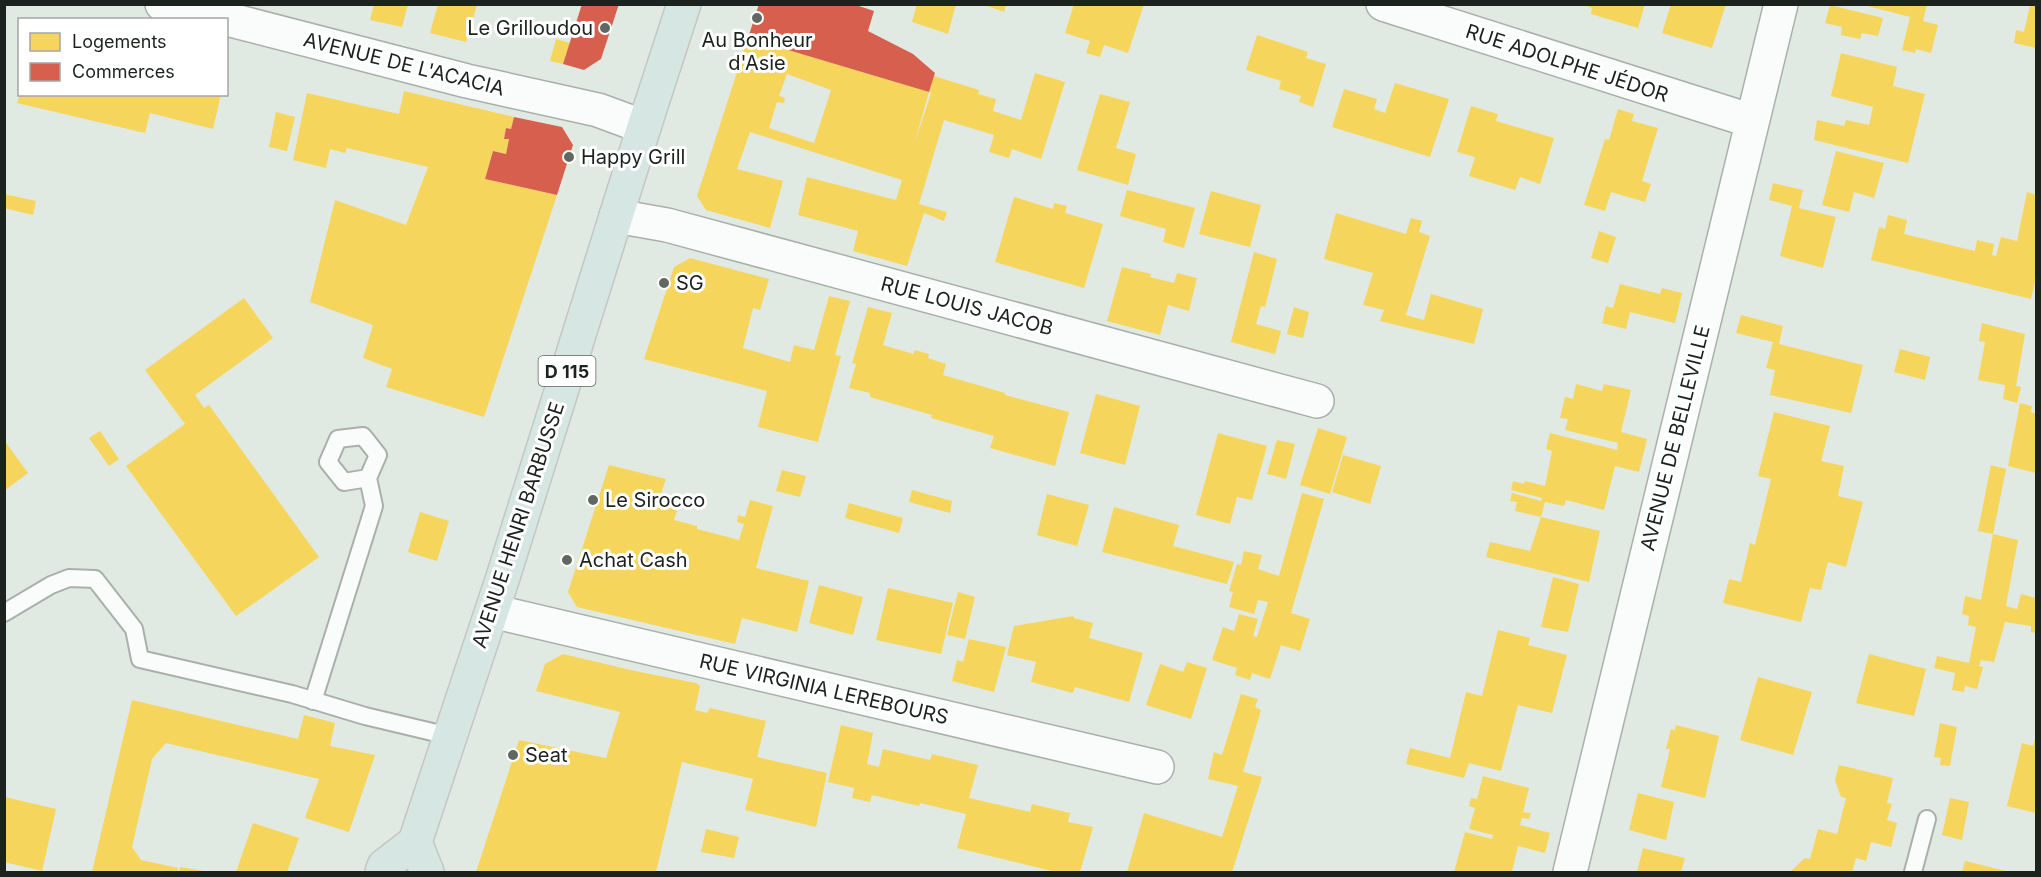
<svg xmlns="http://www.w3.org/2000/svg" width="2041" height="877" font-family="Inter,sans-serif">
<style>
.homes{fill:#f6d55c;fill-rule:evenodd}
.shops{fill:#d6604d}
.lines{fill:none;stroke-linecap:round;stroke-linejoin:round}
.lane-casing{stroke:#a9b0aa;stroke-width:20}
.street-casing{stroke:#a9b0aa;stroke-width:36}
.primary-casing{stroke:#c3c7c3;stroke-width:36}
.lane{stroke:#fafcfb;stroke-width:16}
.street{stroke:#fafcfb;stroke-width:33}
.primary{stroke:#d6e6e2;stroke-width:33}
.poi-dot{fill:#616862;stroke:#fff;stroke-width:2}
.labels{text-anchor:middle;dominant-baseline:central;stroke-width:6;stroke-linejoin:round;paint-order:stroke}
.shield{fill:#fff;stroke:#606461;stroke-width:1.5}
.shield-label{font-size:18px;font-weight:bold;fill:#1c221d}
.poi-label{font-size:20px;fill:#1c221d;stroke:#fff;text-anchor:start}
.street-label{font-size:20px;fill:#1c221d;stroke:#fff}
</style>
<rect width="100%" height="100%" fill="#e1eae2"/>
<!-- homes -->
<g class="homes">
<polygon points="374,4 408,4 402,27 370,20"/>
<polygon points="438,4 477,5 466,42 430,33"/>
<polygon points="917,4 956,4 948,34 912,22"/>
<polygon points="982,4 1006,4 1004,12"/>
<polygon points="1074,4 1144,4 1128,53 1104,45 1100,57 1086,53 1090,41 1065,33"/>
<polygon points="1581,4 1645,4 1638,28 1591,14 1592,8"/>
<polygon points="1671,4 1726,4 1712,48 1662,33"/>
<polygon points="1860,4 1927,4 1923,21 1938,25 1931,53 1916,49 1915,53 1902,50 1910,17"/>
<polygon points="1830,5 1883,18 1878,36 1862,33 1860,39 1841,35 1842,27 1825,23"/>
<polygon points="2030,5 2036,6 2036,48 2014,43 2016,30 2024,32"/>
<polygon points="1257,35 1308,52 1306,58 1326,64 1313,107 1299,102 1301,96 1279,89 1281,81 1246,70"/>
<path d="M748 38 929 92 914 145 931 93 929 92 934 76 979 90 978 94 996 99 993 111 1021 120 1035 73 1065 82 1041 159 1012 149 1009 158 989 152 994 135 944 120 919 204 947 212 944 221 924 213 907 266 853 251 858 231 798 215 807 177 896 200 902 180 750 132 737 169 783 181 770 228 706 210 697 196ZM787 74 831 90 814 143 769 128 777 102 784 103 785 98 779 96Z"/>
<polygon points="556,39 570,43 563,64 550,61"/>
<polygon points="1841,53 1897,67 1893,86 1925,94 1908,163 1814,140 1817,120 1844,126 1846,120 1869,125 1873,107 1831,96"/>
<polygon points="1395,83 1449,99 1430,157 1332,127 1344,89 1377,99 1374,109 1385,113"/>
<polygon points="404,91 514,117 511,129 506,128 504,139 509,139 506,154 493,151 485,179 557,195 484,417 386,387 392,369 363,358 373,325 310,302 335,200 406,225 428,167 347,148 345,153 330,149 326,168 293,160 307,93 399,114"/>
<polygon points="20,94 221,94 213,129 150,113 145,133 17,103"/>
<polygon points="1100,94 1130,102 1116,148 1136,154 1128,185 1077,170"/>
<polygon points="1471,106 1498,114 1496,121 1554,138 1540,184 1520,177 1515,190 1469,176 1475,157 1457,152"/>
<polygon points="1618,109 1634,114 1632,121 1658,128 1642,181 1651,184 1645,202 1611,192 1605,211 1584,205 1605,139 1609,140"/>
<polygon points="276,112 295,117 287,151 269,147"/>
<polygon points="1836,151 1884,163 1874,198 1854,192 1849,212 1822,205"/>
<polygon points="1773,183 1803,190 1799,208 1836,217 1823,268 1780,256 1792,206 1769,200"/>
<polygon points="1127,190 1195,208 1184,248 1163,242 1166,229 1120,216"/>
<polygon points="1211,191 1261,205 1250,247 1199,234"/>
<polygon points="2027,192 2036,195 2036,278 2031,299 1871,260 1879,227 1885,229 1888,215 1907,220 1904,234 1975,251 1977,240 1994,244 1992,255 1996,256 2001,237 2017,241"/>
<polygon points="4,194 36,201 33,215 4,208"/>
<polygon points="1014,197 1053,209 1054,203 1067,206 1065,213 1103,224 1084,288 995,262"/>
<polygon points="1336,213 1406,234 1411,218 1422,221 1419,232 1430,236 1406,315 1424,320 1431,294 1483,309 1474,344 1380,321 1384,310 1363,305 1373,273 1324,259"/>
<polygon points="1599,231 1616,237 1608,263 1591,258"/>
<polygon points="1254,252 1277,259 1265,307 1261,306 1256,324 1281,331 1275,354 1231,342"/>
<polygon points="690,258 769,279 760,310 753,308 743,348 790,362 794,345 814,350 829,296 850,301 835,355 841,356 818,442 758,427 767,391 644,359 674,267"/>
<polygon points="1122,267 1151,274 1150,277 1174,283 1177,273 1197,278 1189,311 1168,305 1160,335 1107,321"/>
<polygon points="1620,284 1660,294 1662,288 1682,293 1675,323 1630,312 1626,329 1602,323 1606,306 1613,308"/>
<polygon points="244,298 273,338 195,395 204,408 209,405 319,557 236,616 126,466 185,424 145,370"/>
<polygon points="868,307 892,313 883,345 913,354 915,350 929,354 928,358 946,364 943,375 1005,393 1005,395 1069,412 1055,466 990,448 994,436 931,418 932,415 870,397 870,393 849,388 856,364 852,363"/>
<polygon points="1294,307 1309,312 1303,338 1287,334"/>
<polygon points="1741,315 1783,326 1779,344 1863,365 1851,413 1770,395 1775,370 1766,368 1773,342 1736,333"/>
<polygon points="1982,323 2025,334 2016,386 2021,387 2017,403 2003,399 2005,385 1978,380 1985,342 1979,341"/>
<polygon points="1900,349 1930,357 1925,380 1894,372"/>
<polygon points="1576,384 1602,391 1604,384 1631,390 1621,432 1647,439 1639,472 1615,466 1604,510 1566,500 1564,506 1545,502 1541,517 1515,511 1517,502 1510,501 1512,493 1541,501 1542,498 1511,490 1513,481 1524,484 1525,481 1545,486 1552,451 1546,449 1550,433 1617,450 1618,443 1565,430 1568,419 1560,418 1565,397 1573,399"/>
<polygon points="1096,394 1140,406 1125,465 1080,453"/>
<polygon points="2020,403 2032,406 2031,412 2036,414 2036,473 2008,466"/>
<polygon points="1774,412 1830,426 1821,461 1844,466 1838,496 1863,502 1846,567 1828,562 1821,590 1810,588 1801,622 1723,603 1729,579 1741,582 1750,543 1755,545 1771,479 1758,476"/>
<polygon points="1318,428 1347,437 1330,494 1300,485"/>
<polygon points="100,431 119,459 109,466 89,438"/>
<polygon points="1218,433 1267,446 1252,500 1237,497 1230,524 1196,515"/>
<polygon points="4,440 28,473 4,491"/>
<polygon points="1277,440 1295,444 1286,479 1267,474"/>
<polygon points="1343,455 1381,466 1370,504 1332,492"/>
<polygon points="609,465 666,479 660,496 680,501 674,520 697,526 697,529 739,540 744,524 737,522 738,515 745,517 750,500 773,506 756,568 809,581 797,632 742,618 735,644 577,607 568,592"/>
<polygon points="1991,465 2006,469 1993,534 1978,531"/>
<polygon points="782,470 806,476 800,497 776,491"/>
<polygon points="912,490 952,501 950,513 909,502"/>
<polygon points="1302,493 1324,499 1291,613 1310,619 1300,651 1281,645 1270,679 1252,673 1250,680 1235,675 1237,668 1212,660 1223,627 1234,631 1239,614 1258,619 1253,636 1257,637 1268,602 1258,600 1254,614 1229,607 1233,592 1229,591 1237,564 1241,565 1244,551 1262,555 1258,569 1279,576"/>
<polygon points="1047,494 1089,505 1077,546 1037,535"/>
<polygon points="849,503 903,518 899,533 845,518"/>
<polygon points="1114,507 1179,525 1173,546 1234,562 1227,584 1102,552"/>
<polygon points="420,512 449,521 437,561 408,552"/>
<polygon points="1541,517 1600,531 1589,582 1486,557 1490,542 1530,551"/>
<polygon points="1993,534 2018,540 2006,606 2017,609 2021,594 2036,598 2036,633 2031,632 2031,626 2005,622 1994,662 1981,660 1979,666 1983,667 1977,689 1965,686 1964,692 1952,690 1955,673 1934,668 1937,656 1969,663 1976,627 1968,625 1969,616 1962,614 1965,596 1981,600"/>
<polygon points="1553,577 1579,584 1568,632 1541,627"/>
<polygon points="819,585 863,597 853,635 809,623"/>
<polygon points="888,588 953,603 941,654 876,640"/>
<polygon points="958,592 975,597 965,639 947,635"/>
<polygon points="1073,616 1074,618 1093,623 1089,638 1143,653 1129,702 1075,687 1073,693 1031,682 1036,662 1007,655 1014,626"/>
<polygon points="1498,630 1530,638 1528,645 1567,655 1552,713 1518,705 1501,771 1469,763 1464,778 1406,764 1410,748 1450,758 1466,692 1482,696"/>
<polygon points="969,639 1006,647 994,692 952,681 957,660 963,662"/>
<polygon points="563,654 635,671 696,683 700,686 695,710 707,713 710,708 766,721 757,757 827,773 816,827 745,810 753,779 682,762 656,872 476,872 519,740 606,758 620,712 536,691 545,664"/>
<polygon points="1869,654 1926,669 1914,716 1856,703"/>
<polygon points="1187,662 1207,668 1191,719 1146,705 1160,664 1183,672"/>
<polygon points="1758,677 1812,692 1793,755 1740,740"/>
<polygon points="1241,694 1258,699 1255,707 1261,710 1243,772 1262,777 1232,872 1127,872 1144,813 1222,837 1238,786 1208,779 1214,752 1222,755"/>
<polygon points="132,700 298,739 304,715 335,723 330,746 375,755 349,832 305,818 319,779 166,743 152,759 132,847 141,860 178,868 177,872 92,872"/>
<polygon points="1940,723 1957,727 1950,766 1940,765 1941,758 1934,757"/>
<polygon points="841,725 873,733 867,764 879,767 883,749 930,760 932,754 978,765 969,798 1030,812 1032,804 1070,813 1068,822 1093,827 1080,872 1056,872 957,848 966,814 920,803 919,806 872,795 870,802 852,798 854,788 828,782"/>
<polygon points="1676,725 1719,736 1705,798 1661,787 1670,749 1666,749 1671,729 1675,730"/>
<polygon points="2036,735 2036,813 2007,806 2022,743 2033,746"/>
<polygon points="1839,765 1893,778 1887,803 1892,804 1887,820 1897,823 1891,847 1871,842 1866,861 1856,858 1852,872 1790,872 1805,858 1810,859 1818,829 1837,834 1846,798 1841,797 1835,780"/>
<polygon points="1483,776 1529,788 1523,812 1531,813 1529,819 1522,818 1520,825 1550,833 1545,853 1518,846 1512,872 1454,872 1465,832 1492,839 1493,835 1469,829 1475,808 1469,806 1471,798 1477,799"/>
<polygon points="1638,793 1674,802 1666,840 1629,830"/>
<polygon points="5,797 56,809 42,871 4,862"/>
<polygon points="1950,798 1969,802 1962,840 1942,835"/>
<polygon points="253,823 299,838 287,872 236,872"/>
<polygon points="706,829 739,837 734,858 701,852"/>
<polygon points="1643,848 1685,858 1681,872 1637,872"/>
<polygon points="1965,861 2010,872 1962,872"/>
<polygon points="180,867 204,871 204,872 179,872"/>
</g>
<!-- shops -->
<g class="shops">
<polygon points="582,4 619,4 601,59 584,70 563,64"/>
<polygon points="759,4 853,4 874,11 868,31 913,54 935,73 929,92 748,38"/>
<polygon points="514,117 562,127 573,145 557,195 485,179 493,151 506,154 509,139 504,139 506,128 511,129"/>
</g>
<g class="lines">
<defs>
<g id="lane">
<polyline points="4,613 51,585 69,578 95,579 134,629 140,659 292,694 365,716 449,736"/>
<polyline points="313,701 374,506 368,478 378,455 363,436 338,439 328,462 344,482 368,478"/>
<polyline points="1913,872 1927,819"/>
</g>
<g id="street">
<polyline points="162,4 231,20 467,81 598,110 644,127"/>
<polyline points="1383,4 1752,121"/>
<polyline points="616,216 667,225 1317,401"/>
<polyline points="492,611 1157,767"/>
<polyline points="1570,872 1781,4"/>
</g>
<g id="primary">
<polyline points="415,842 427,872"/>
<polyline points="382,872 384,866 415,842 503,577 644,127 684,4"/>
</g>
</defs>
<!-- lane casing -->
<use href="#lane" class="lane-casing"/>
<!-- street casing -->
<use href="#street" class="street-casing"/>
<!-- primary casing -->
<use href="#primary" class="primary-casing"/>
<!-- lane -->
<use href="#lane" class="lane"/>
<!-- street -->
<use href="#street" class="street"/>
<!-- primary -->
<use href="#primary" class="primary"/>
</g>
<!-- markers -->
<g class="poi-dot">
<circle cx="757" cy="18" r="6"/>
<circle cx="605" cy="28" r="6"/>
<circle cx="569" cy="157" r="6"/>
<circle cx="664" cy="283" r="6"/>
<circle cx="593" cy="500" r="6"/>
<circle cx="567" cy="560" r="6"/>
<circle cx="513" cy="755" r="6"/>
</g>
<g class="labels">
<!-- shield labels -->
<rect class="shield" x="538.5" y="356" width="57" height="30" rx="4.5"/>
<g class="shield-label">
<text x="567" y="371">D 115</text>
</g>
<!-- poi labels -->
<g class="poi-label">
<text x="593" y="28" text-anchor="end">Le Grilloudou</text>
<text x="757" y="40" text-anchor="middle">Au Bonheur<tspan x="757" dy="23">d'Asie</tspan></text>
<text x="581" y="157">Happy Grill</text>
<text x="676" y="283">SG</text>
<text x="605" y="500">Le Sirocco</text>
<text x="579" y="560">Achat Cash</text>
<text x="525" y="755">Seat</text>
</g>
<!-- street labels -->
<g class="street-label">
<text transform="translate(1567 63) rotate(18)">RUE ADOLPHE JÉDOR</text>
<text transform="translate(404 64) rotate(14)">AVENUE DE L'ACACIA</text>
<text transform="translate(967 306) rotate(15)">RUE LOUIS JACOB</text>
<text transform="translate(1675 438) rotate(-76)">AVENUE DE BELLEVILLE</text>
<text transform="translate(518 525) rotate(-72)">AVENUE HENRI BARBUSSE</text>
<text transform="translate(824 689) rotate(13)">RUE VIRGINIA LEREBOURS</text>
</g>
</g>
<!-- border -->
<rect width="2041" height="877" fill="none" stroke="#1c221d" stroke-width="12"/>
<!-- legend -->
<rect x="18" y="18" width="210" height="78" fill="#ffffff" stroke="#a4a7a5" stroke-width="1.5"/>
<rect x="30" y="33" width="30" height="18" fill="#f6d55c" stroke="#a4a7a5" stroke-width="1.5"/>
<text x="72" y="48" font-size="18" fill="#1c221d">Logements</text>
<rect x="30" y="63" width="30" height="18" fill="#d6604d" stroke="#a4a7a5" stroke-width="1.5"/>
<text x="72" y="78" font-size="18" fill="#1c221d">Commerces</text>
</svg>
